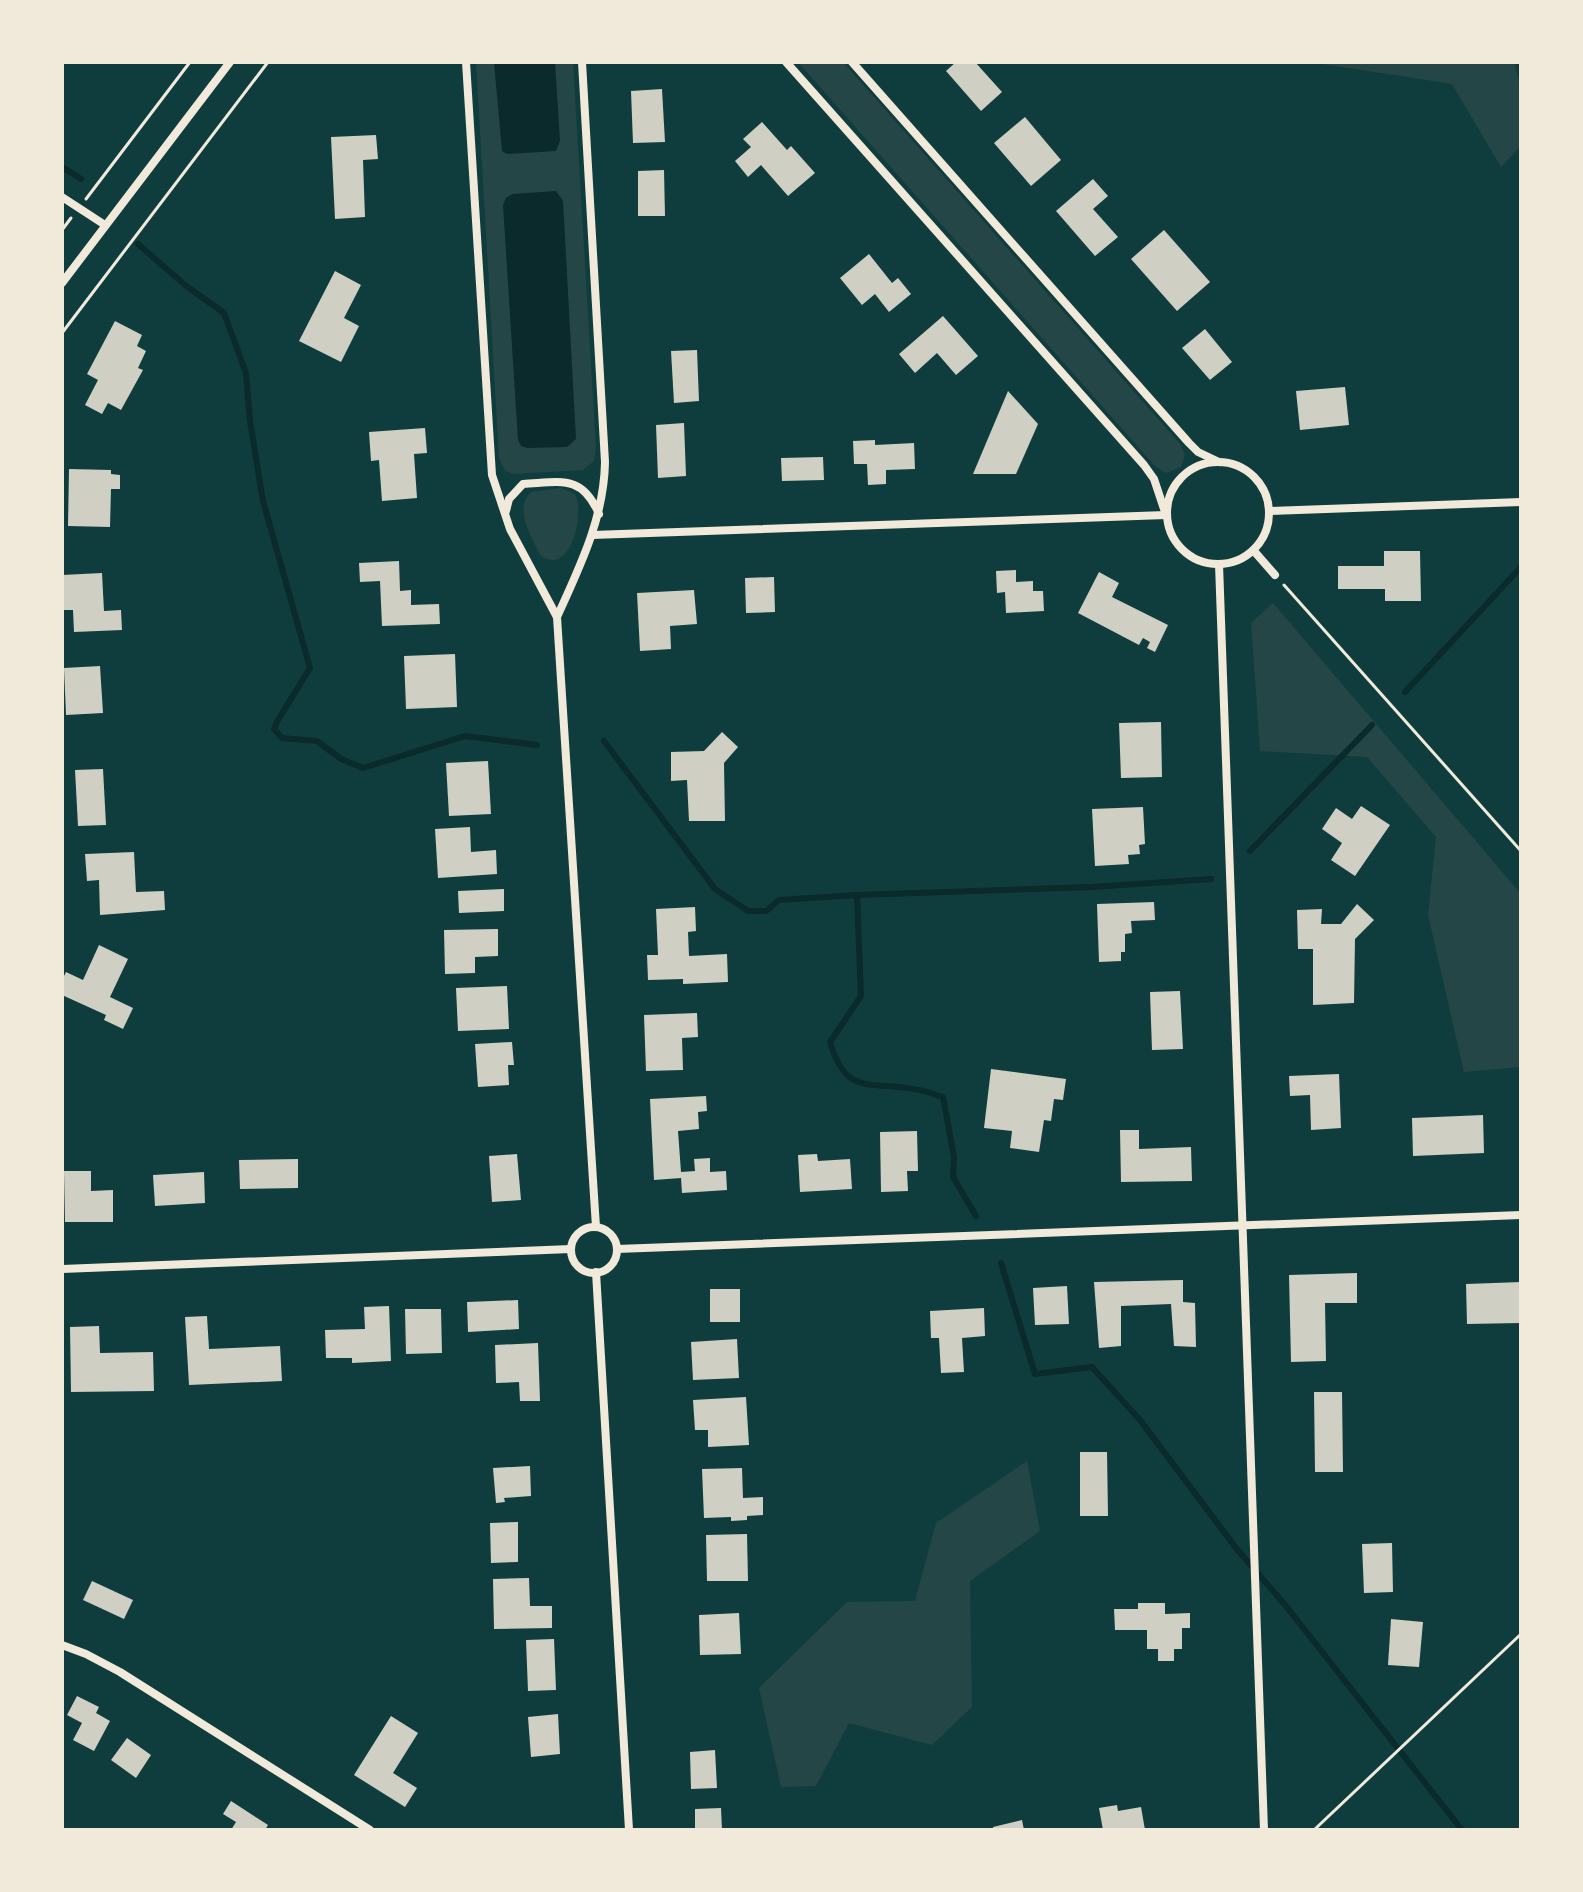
<svg xmlns="http://www.w3.org/2000/svg" width="1583" height="1892" font-family="'Sofia Sans Condensed',sans-serif">
<style>
.green{fill:#244646}
.water{fill:#0a2a2b}
.lines{fill:none;stroke-linecap:round;stroke-linejoin:round}
.stream{stroke:#0a2a2b;stroke-width:6}
.building{fill:#cfcfc3}
.path{stroke:#f1e9da;stroke-width:3}
.minor{stroke:#f1e9da;stroke-width:8}
</style>
<rect width="100%" height="100%" fill="#0f3d3e"/>
<!-- green -->
<g class="green">
<polygon points="476,62 573,62 596,448 594,461 583,470 512,474 505,470 499,458"/>
<polygon points="798,62 843,62 1181,445 1185,455 1181,467 1166,473 1155,466"/>
<polygon points="1310,62 1514,62 1521,88 1521,146 1501,167 1452,84"/>
<path d="M561 488 575 494C585 512 571 579 540 555 532 536 513 510 531 492Z"/>
<polygon points="1273,603 1521,894 1521,1067 1464,1072 1428,915 1436,837 1367,757 1260,751 1251,623"/>
<polygon points="1027,1461 1040,1531 970,1581 972,1707 932,1745 849,1723 816,1786 781,1787 759,1688 847,1602 915,1601 936,1523"/>
</g>
<!-- water -->
<g class="water">
<polygon points="494,62 555,62 560,141 556,151 507,154 502,151"/>
<polygon points="556,191 563,201 576,439 567,447 527,448 521,446 518,440 503,205 506,198 513,194"/>
</g>
<g class="lines">
<!-- stream -->
<g class="stream">
<polyline points="62,167 81,179"/>
<polyline points="138,244 185,285 224,313 246,373 250,421 263,501 310,668 278,720 274,729 282,738 317,741 341,759 363,768 465,736 537,745"/>
<polyline points="1405,692 1521,567"/>
<path d="M604 741 715 889 748 911H766L779 900 857 895 861 996 830 1042C846 1096 868 1081 913 1089 923 1090 933 1094 943 1097L954 1157 953 1177 976 1216"/>
<polyline points="1250,851 1372,725"/>
<polyline points="857,895 1092,887 1211,879"/>
<polyline points="1001,1263 1035,1374 1092,1367 1140,1420 1236,1548 1286,1606 1462,1830"/>
</g>
</g>
<!-- building -->
<g class="building">
<polygon points="956,62 975,62 1002,92 981,111 946,71"/>
<polygon points="662,89 665,142 633,143 631,91"/>
<polygon points="1025,117 1061,160 1031,186 994,143"/>
<polygon points="762,122 787,150 791,146 815,173 788,196 761,165 748,177 735,161 751,147 743,139"/>
<polygon points="376,135 378,159 363,160 365,217 335,219 331,137"/>
<polygon points="664,170 665,216 638,216 638,171"/>
<polygon points="1093,179 1108,196 1093,209 1118,237 1095,256 1056,211"/>
<polygon points="1164,230 1210,282 1177,311 1131,259"/>
<polygon points="869,254 892,283 898,278 911,294 889,312 875,294 862,305 840,278"/>
<polygon points="335,271 361,285 344,318 359,326 341,362 299,341"/>
<polygon points="943,316 978,356 956,375 937,353 915,373 899,354"/>
<polygon points="115,321 142,335 137,346 146,351 138,368 143,370 121,410 108,403 102,414 85,405 98,380 87,374"/>
<polygon points="1205,329 1232,362 1210,380 1182,348"/>
<polygon points="697,350 699,401 674,403 671,351"/>
<polygon points="1345,387 1349,425 1300,430 1296,391"/>
<polygon points="1008,391 1038,424 1016,474 973,474"/>
<polygon points="684,423 686,476 658,478 656,425"/>
<polygon points="425,428 427,453 414,454 417,498 382,501 379,460 371,461 369,432"/>
<polygon points="875,440 875,445 914,443 915,469 886,470 886,484 868,485 867,464 854,464 853,441"/>
<polygon points="823,457 824,480 782,481 781,458"/>
<polygon points="69,469 111,470 111,474 120,475 120,489 111,489 110,527 68,526"/>
<polygon points="1384,551 1420,551 1421,601 1385,601 1385,589 1338,589 1338,566 1384,566"/>
<polygon points="399,561 400,591 411,590 411,605 439,604 440,624 382,626 380,581 360,582 359,563"/>
<polygon points="1016,570 1016,582 1033,581 1033,591 1043,591 1044,611 1006,613 1005,592 997,593 996,571"/>
<polygon points="1099,572 1119,583 1112,597 1168,625 1155,652 1147,648 1150,642 1143,638 1139,645 1078,613"/>
<polygon points="102,573 104,611 121,610 122,630 74,632 73,610 62,610 62,575"/>
<polygon points="774,577 775,612 746,613 745,578"/>
<polygon points="694,590 697,624 670,626 671,649 640,651 637,593"/>
<polygon points="455,654 457,707 406,709 404,656"/>
<polygon points="100,666 103,713 66,715 64,668"/>
<polygon points="1161,722 1162,777 1121,778 1119,723"/>
<polygon points="722,732 738,747 724,763 725,821 689,821 687,780 671,781 671,752 704,751"/>
<polygon points="488,761 491,814 449,816 446,763"/>
<polygon points="103,769 106,825 78,826 75,770"/>
<polygon points="1361,806 1390,825 1355,876 1331,860 1342,843 1322,829 1336,808 1352,819"/>
<polygon points="1143,807 1145,844 1139,845 1140,854 1128,855 1129,864 1095,866 1092,809"/>
<polygon points="470,827 471,852 496,850 497,874 438,878 435,829"/>
<polygon points="134,852 136,892 164,891 165,910 100,915 99,880 87,881 85,854"/>
<polygon points="504,889 504,911 459,913 458,891"/>
<polygon points="1154,902 1155,920 1131,921 1132,933 1125,934 1125,952 1121,952 1121,961 1099,962 1097,904"/>
<polygon points="1357,904 1374,920 1355,939 1354,1003 1313,1005 1313,949 1298,949 1297,910 1322,909 1321,924 1341,924"/>
<polygon points="695,907 696,931 688,932 689,956 727,954 728,982 683,984 683,979 648,980 647,955 658,955 656,909"/>
<polygon points="498,929 498,956 475,957 475,973 445,974 444,930"/>
<polygon points="99,945 128,959 110,997 133,1008 123,1029 104,1020 106,1015 62,995 62,980 66,972 83,980"/>
<polygon points="507,986 509,1029 458,1031 456,988"/>
<polygon points="1180,991 1183,1049 1152,1050 1150,992"/>
<polygon points="697,1013 698,1037 682,1038 683,1070 646,1071 644,1015"/>
<polygon points="512,1042 514,1065 508,1065 509,1085 478,1087 475,1044"/>
<polygon points="991,1069 1066,1079 1063,1100 1054,1099 1051,1121 1044,1120 1039,1152 1010,1148 1012,1131 984,1128"/>
<polygon points="1339,1074 1341,1128 1311,1130 1310,1095 1290,1096 1289,1076"/>
<polygon points="706,1096 707,1111 698,1112 699,1129 678,1131 681,1172 695,1171 694,1159 710,1158 710,1172 726,1171 727,1190 682,1193 681,1178 654,1180 650,1099"/>
<polygon points="1483,1115 1484,1153 1413,1156 1412,1118"/>
<polygon points="1120,1130 1139,1130 1139,1149 1191,1147 1192,1181 1121,1182"/>
<polygon points="917,1131 918,1171 907,1171 908,1191 881,1192 880,1132"/>
<polygon points="517,1154 521,1200 492,1202 489,1156"/>
<polygon points="817,1154 818,1161 850,1159 852,1189 800,1192 798,1155"/>
<polygon points="298,1159 298,1188 240,1189 239,1160"/>
<polygon points="64,1171 91,1171 91,1191 113,1190 113,1222 65,1222"/>
<polygon points="204,1172 205,1203 155,1206 153,1175"/>
<polygon points="1357,1273 1357,1303 1325,1303 1326,1361 1291,1362 1289,1275"/>
<polygon points="1183,1280 1183,1302 1195,1303 1196,1347 1174,1346 1171,1304 1121,1306 1121,1346 1099,1348 1094,1282"/>
<polygon points="1521,1282 1521,1323 1467,1324 1466,1284"/>
<polygon points="1067,1286 1069,1324 1035,1325 1033,1288"/>
<rect x="710" y="1289" width="30" height="33"/>
<polygon points="518,1300 519,1329 468,1332 467,1302"/>
<polygon points="389,1306 391,1361 352,1363 352,1358 326,1358 325,1330 365,1329 364,1307"/>
<polygon points="984,1308 985,1336 962,1338 964,1372 941,1373 939,1338 931,1338 930,1311"/>
<polygon points="405,1309 441,1309 442,1353 406,1354"/>
<polygon points="207,1316 209,1349 280,1346 282,1381 189,1385 185,1317"/>
<polygon points="99,1326 100,1353 153,1352 154,1391 71,1392 70,1327"/>
<polygon points="737,1339 739,1378 693,1380 691,1342"/>
<polygon points="538,1343 540,1401 520,1401 519,1382 496,1383 495,1345"/>
<polygon points="1314,1392 1342,1392 1343,1472 1315,1472"/>
<polygon points="746,1397 749,1445 708,1447 708,1430 695,1430 693,1400"/>
<polygon points="1080,1452 1107,1452 1108,1516 1080,1516"/>
<polygon points="530,1466 531,1496 504,1498 505,1502 496,1503 493,1468"/>
<polygon points="742,1468 743,1498 763,1497 763,1515 747,1516 747,1520 731,1521 731,1517 704,1518 702,1469"/>
<polygon points="518,1522 518,1562 491,1563 490,1523"/>
<polygon points="747,1534 748,1581 707,1581 706,1535"/>
<polygon points="1392,1543 1393,1592 1364,1593 1362,1544"/>
<polygon points="529,1578 530,1606 552,1606 552,1628 494,1629 493,1579"/>
<polygon points="92,1581 133,1600 124,1619 83,1600"/>
<polygon points="1138,1603 1165,1603 1165,1614 1190,1613 1190,1628 1182,1628 1182,1649 1174,1649 1174,1661 1158,1661 1158,1649 1147,1649 1147,1630 1115,1630 1114,1609 1138,1609"/>
<polygon points="739,1613 741,1654 700,1655 699,1615"/>
<polygon points="1391,1619 1423,1622 1419,1667 1388,1665"/>
<polygon points="554,1639 556,1690 528,1691 526,1640"/>
<polygon points="77,1696 99,1707 96,1713 110,1721 94,1751 73,1740 82,1723 67,1715"/>
<polygon points="558,1714 560,1754 531,1757 528,1717"/>
<polygon points="391,1716 418,1733 393,1773 417,1788 405,1807 354,1775"/>
<polygon points="127,1738 151,1755 136,1778 111,1760"/>
<polygon points="715,1750 717,1788 691,1789 690,1752"/>
<polygon points="231,1801 268,1825 265,1830 231,1830 236,1822 223,1814"/>
<polygon points="1117,1805 1118,1811 1141,1807 1145,1830 1103,1830 1099,1808"/>
<polygon points="721,1808 722,1830 695,1830 695,1809"/>
<polygon points="1022,1820 1024,1830 993,1830 993,1827"/>
</g>
<g class="lines">
<!-- path -->
<g class="path">
<polyline points="86,199 190,62"/>
<polyline points="62,230 71,218"/>
<polyline points="62,333 268,62"/>
<polyline points="1284,585 1521,851"/>
<polyline points="1314,1830 1521,1634"/>
</g>
<!-- minor -->
<g class="minor">
<polyline points="466,62 492,475 510,529 557,617 596,1227"/>
<polyline points="786,62 1144,465 1154,479 1166,515"/>
<polyline points="852,62 1189,443 1198,452 1219,462"/>
<polyline points="62,197 105,225"/>
<polyline points="62,283 230,62"/>
<circle cx="1218" cy="513" r="51"/>
<path d="M506 511 509 499 523 484C561 482 582 474 599 514"/>
<polyline points="1270,511 1521,502"/>
<polyline points="592,535 1166,515"/>
<polyline points="1254,551 1275,575"/>
<polyline points="1219,564 1264,1830"/>
<path d="M557 617C580 566 604 518 605 462L582 62"/>
<circle cx="594" cy="1250" r="23"/>
<polyline points="617,1249 1521,1215"/>
<polyline points="62,1269 571,1249"/>
<polyline points="596,1272 629,1830"/>
<polyline points="62,1645 86,1654 120,1672 370,1830"/>
</g>
</g>
<!-- border -->
<rect width="1583" height="1892" fill="none" stroke="#f1e9da" stroke-width="128"/>
</svg>
